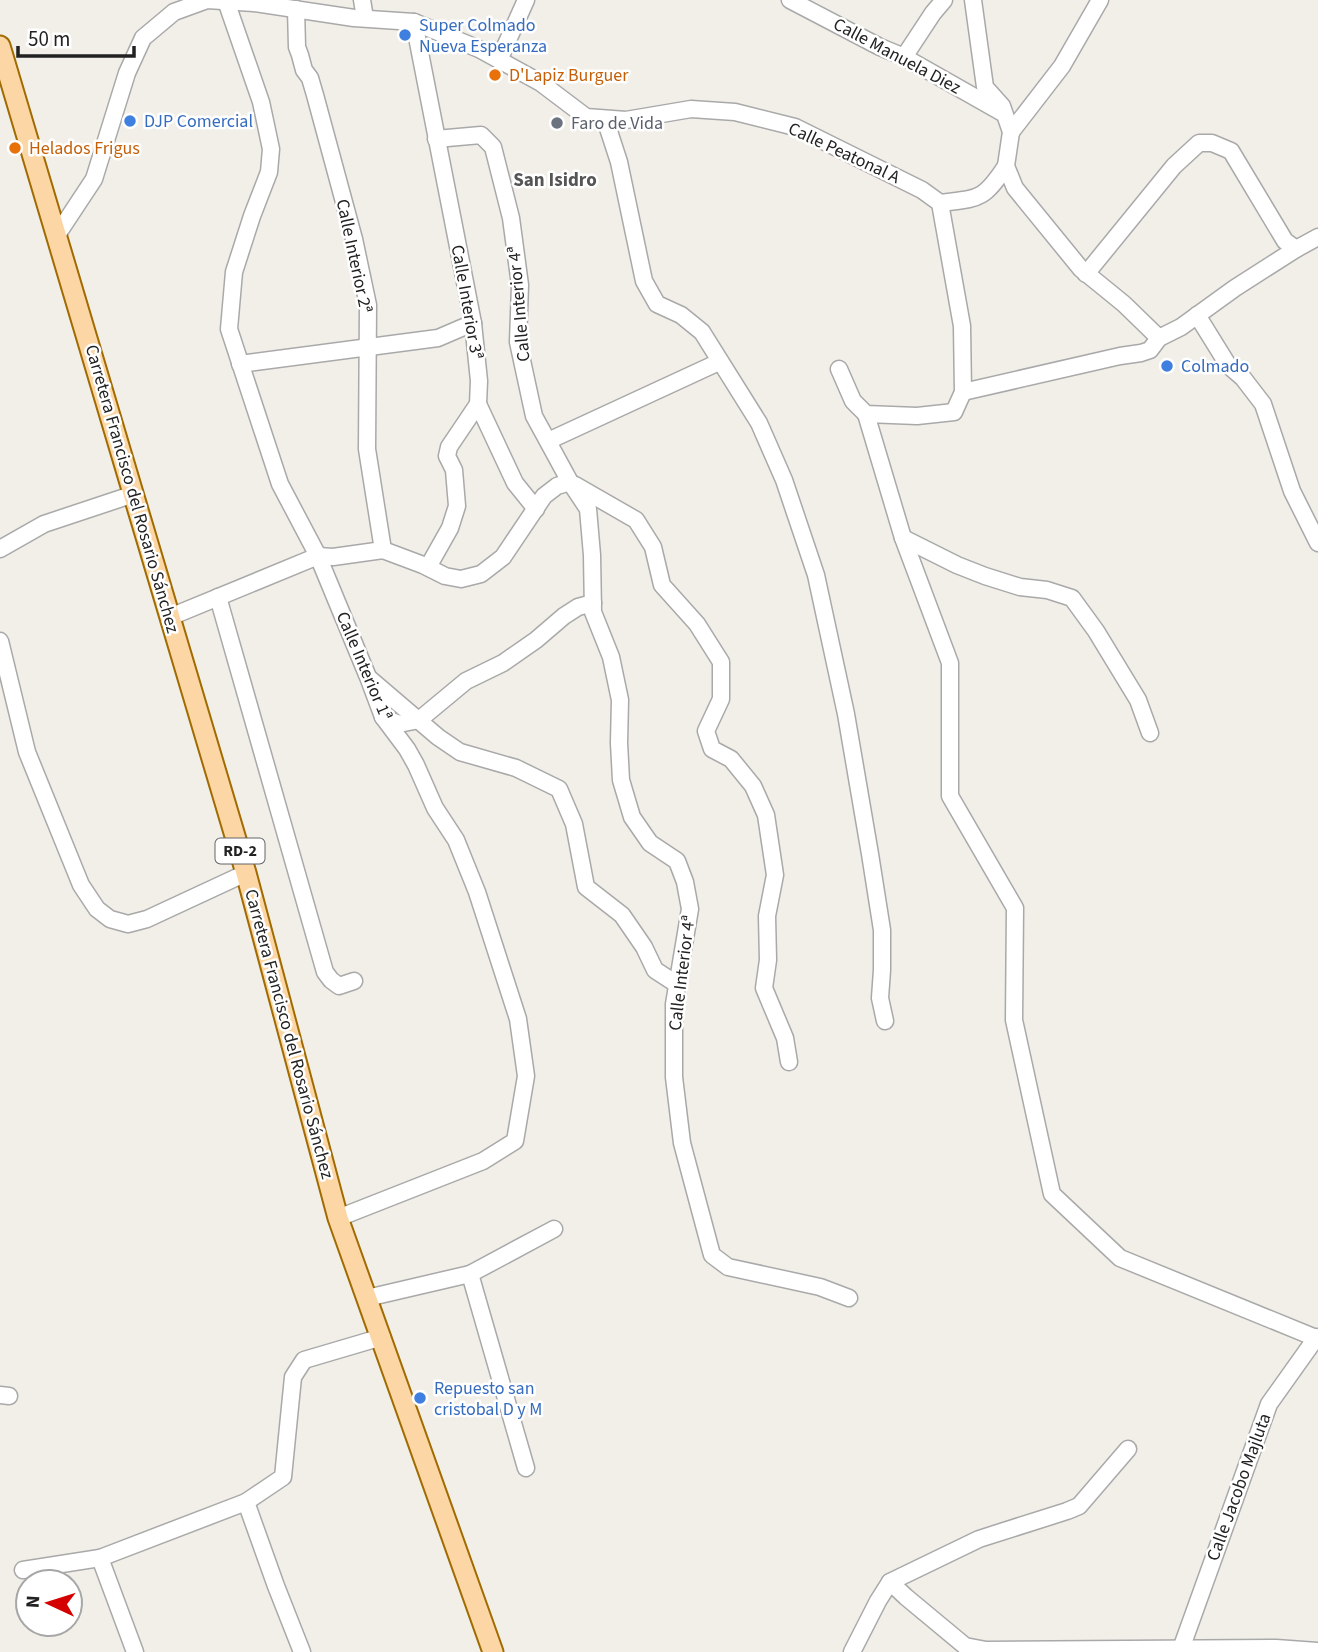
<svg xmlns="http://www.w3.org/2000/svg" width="1318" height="1652" font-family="'Source Sans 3',sans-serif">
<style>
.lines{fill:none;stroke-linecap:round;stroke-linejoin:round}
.minor-casing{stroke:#a9a9a9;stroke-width:19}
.major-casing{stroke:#a06b00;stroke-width:23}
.minor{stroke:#fff;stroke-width:16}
.major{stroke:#fcd6a4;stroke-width:19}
.shop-dot{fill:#3f7fe0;stroke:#fff;stroke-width:2.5}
.food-dot{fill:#e8710a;stroke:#fff;stroke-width:2.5}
.worship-dot{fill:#6b7280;stroke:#fff;stroke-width:2.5}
.labels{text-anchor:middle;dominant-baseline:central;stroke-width:5;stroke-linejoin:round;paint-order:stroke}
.shield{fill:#fff;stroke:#646464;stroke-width:2}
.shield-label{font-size:16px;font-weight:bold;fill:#222}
.shop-label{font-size:18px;fill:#366cbe;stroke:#fff;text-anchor:start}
.street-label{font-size:18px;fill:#222;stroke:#fff}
.food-label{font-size:18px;fill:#c56008;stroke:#fff;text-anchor:start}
.worship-label{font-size:18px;fill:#5b616d;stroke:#fff;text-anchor:start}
.neighbourhood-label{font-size:19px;font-weight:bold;fill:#555;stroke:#fff}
</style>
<rect width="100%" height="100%" fill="#f2efe9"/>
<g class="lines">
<defs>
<g id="minor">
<polyline points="362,0 365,18"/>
<polyline points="790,0 880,47 904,57 1001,112"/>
<polyline points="973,0 985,87 1002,106 1011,132 1006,166 1015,188 1081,269 1124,304 1159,338"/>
<polyline points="226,1 261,102 271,149 269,172 252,216 234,272 229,329 280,484 318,556 368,677 383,717 407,749 416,765 435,808 456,840 477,892 518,1019 526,1076 515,1141 483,1161 338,1218"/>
<polyline points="296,9 297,47 300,55 304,70 310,78 315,95 354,239 368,305 367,449 383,550"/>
<polyline points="414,22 473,323 479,381 478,404 449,447 447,456 454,470 457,506 450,528 428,567"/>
<polyline points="904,57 933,13 944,0"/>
<polyline points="499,60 526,0"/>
<polyline points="605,119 619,162 644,281 657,304 681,315 702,332 759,423 784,480 816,575 846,714 870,854 882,930 882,970 880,998 885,1021"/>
<polyline points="1011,132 1062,66 1100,0"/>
<polyline points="436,139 481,135 493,147 511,218 520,285 518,342 534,416 570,482 588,509 592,555 593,612 611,657 620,700 619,743 621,780 632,817 650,843 677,861 685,882 690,909 674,1004 674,1077 682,1143 712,1255 728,1267 820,1287 849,1298"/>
<path d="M940 203C979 198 983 201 1006 166"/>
<polyline points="57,235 94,179 127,73 143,38 174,12 207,0 254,3 354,18 414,22 479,49 541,83 586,117 626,120 691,109 735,112 795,127 922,190 940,203 962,326 963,392 954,412 917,416 866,414 853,401 839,369"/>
<polyline points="1086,274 1174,166 1199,143 1212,143 1231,151 1285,241 1296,249 1318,237"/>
<polyline points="1197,315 1228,365 1243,378 1263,404 1292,491 1318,543"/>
<polyline points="240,364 438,338 473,323"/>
<polyline points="963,392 1120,356 1141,353 1150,350 1159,338 1181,327 1235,288 1296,249"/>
<polyline points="478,404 515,483 536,509"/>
<polyline points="866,414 903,538 950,663 950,796 1015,908 1014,1020 1052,1194 1120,1258 1316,1338"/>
<polyline points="548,441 719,362"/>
<polyline points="575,485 636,520 653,547 662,585 697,624 721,662 721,699 706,731 712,749 731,759 753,786 766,815 775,875 767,916 768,960 764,988 785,1038 789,1062"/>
<polyline points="903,538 957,565 985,576 1020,587 1047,590 1072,598 1096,631 1138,700 1150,733"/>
<polyline points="0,549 44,524 134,494"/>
<polyline points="218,597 325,972 331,980 339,986 354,981"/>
<polyline points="170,617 318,556 333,557 383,550 423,565 445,576 461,579 481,574 503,557 544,496 557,486 570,482"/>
<polyline points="0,641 27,752 81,885 97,909 110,919 128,924 147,919 246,873"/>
<polyline points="370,679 438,737 460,752 516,768 559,789 574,824 586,887 622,915 644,947 655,970 678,985"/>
<polyline points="383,717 399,724 419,720 466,681 503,663 536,640 564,616 578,607 593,603"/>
<polyline points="470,1274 526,1468"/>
<polyline points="367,1298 470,1274 554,1229"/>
<polyline points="0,1395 9,1396"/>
<polyline points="100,1558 135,1652"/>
<polyline points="23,1570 100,1558 246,1502"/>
<polyline points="890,1582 979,1539 1067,1511 1079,1506 1128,1449"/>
<polyline points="1181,1649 1269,1404 1316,1338 1318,1337"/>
<polyline points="302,1652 276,1586 246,1502 283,1477 293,1377 304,1360 382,1337"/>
<polyline points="852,1652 878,1601 890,1582 906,1597 965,1646 986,1650 1276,1648 1318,1651"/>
</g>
<polyline id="major" points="0,46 246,873 338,1218 493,1652"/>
</defs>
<!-- minor casing -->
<use href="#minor" class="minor-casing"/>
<!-- major casing -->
<use href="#major" class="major-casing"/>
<!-- minor -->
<use href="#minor" class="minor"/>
<!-- major -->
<use href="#major" class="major"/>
</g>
<!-- markers -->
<g class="shop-dot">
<circle cx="405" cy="35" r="7"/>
<circle cx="130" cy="121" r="7"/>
<circle cx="1167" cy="366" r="7"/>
<circle cx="420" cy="1398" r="7"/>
</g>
<g class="food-dot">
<circle cx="495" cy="75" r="7"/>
<circle cx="15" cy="148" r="7"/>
</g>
<circle class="worship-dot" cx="557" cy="123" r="7"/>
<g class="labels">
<!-- shield labels -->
<rect class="shield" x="215.5" y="838.5" width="49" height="25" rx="5"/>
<g class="shield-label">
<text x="240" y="851">RD-2</text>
</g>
<!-- shop labels -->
<g class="shop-label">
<text x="419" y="25">Super Colmado<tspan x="419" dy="21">Nueva Esperanza</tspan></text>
<text x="144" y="121">DJP Comercial</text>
<text x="1181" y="366">Colmado</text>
<text x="434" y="1388">Repuesto san<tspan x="434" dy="21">cristobal D y M</tspan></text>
</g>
<!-- street labels -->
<g class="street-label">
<text transform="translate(897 56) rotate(28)">Calle Manuela Diez</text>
<text transform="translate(844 153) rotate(25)">Calle Peatonal A</text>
<text transform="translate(354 256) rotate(78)">Calle Interior 2ª</text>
<text transform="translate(467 302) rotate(80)">Calle Interior 3ª</text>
<text transform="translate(519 304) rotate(-95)">Calle Interior 4ª</text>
<text transform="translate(132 489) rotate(74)">Carretera Francisco del Rosario Sánchez</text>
<text transform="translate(364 666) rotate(67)">Calle Interior 1ª</text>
<text transform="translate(682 973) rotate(-83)">Calle Interior 4ª</text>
<text transform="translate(289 1034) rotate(75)">Carretera Francisco del Rosario Sánchez</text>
<text transform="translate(1239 1487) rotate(-70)">Calle Jacobo Majluta</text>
</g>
<!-- food labels -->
<g class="food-label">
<text x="509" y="75">D'Lapiz Burguer</text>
<text x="29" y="148">Helados Frigus</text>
</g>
<!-- worship labels -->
<g class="worship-label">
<text x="571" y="123">Faro de Vida</text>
</g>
<!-- neighbourhood labels -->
<g class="neighbourhood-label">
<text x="555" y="180">San Isidro</text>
</g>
</g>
<!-- north arrow -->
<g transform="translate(49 1603) rotate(274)"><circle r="33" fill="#ffffff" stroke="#a7a7a7" stroke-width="2"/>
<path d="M0-5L12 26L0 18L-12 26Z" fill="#d40000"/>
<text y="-10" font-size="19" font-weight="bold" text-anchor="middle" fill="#222222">N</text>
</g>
<!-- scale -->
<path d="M18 46v10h116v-10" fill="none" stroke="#222222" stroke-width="3.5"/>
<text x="28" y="46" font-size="21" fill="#222222" stroke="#ffffff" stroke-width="5" paint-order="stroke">50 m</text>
</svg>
